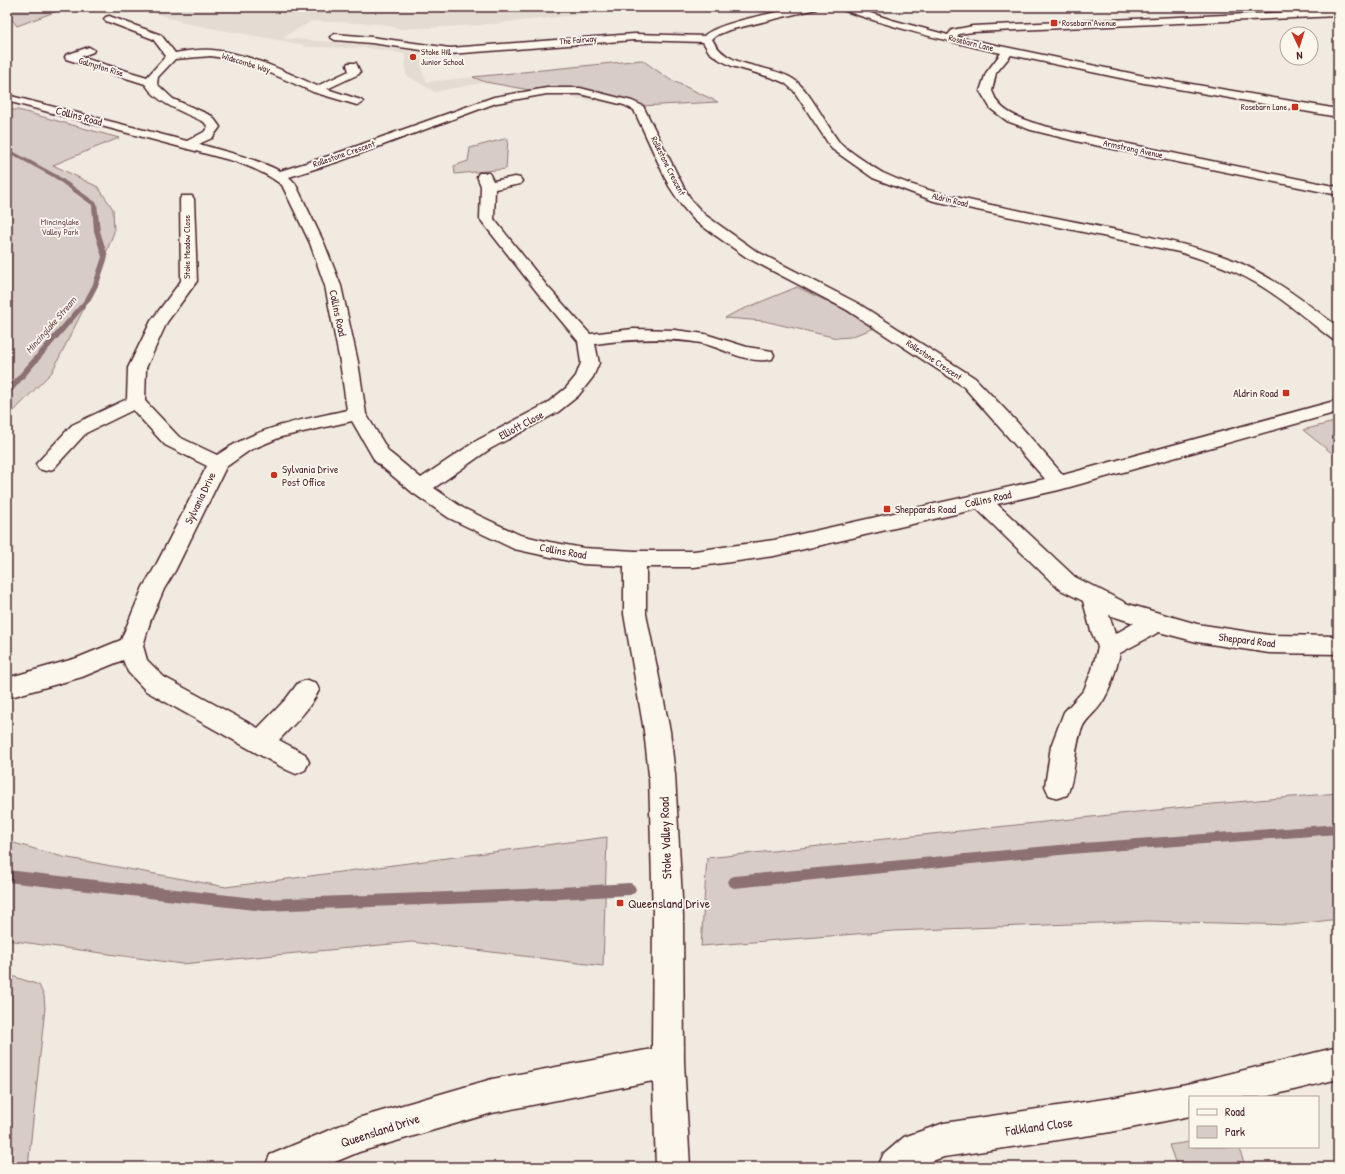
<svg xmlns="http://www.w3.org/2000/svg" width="1345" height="1174" font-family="'Patrick Hand',sans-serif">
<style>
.built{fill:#e4dbd2}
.green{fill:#d8ccc6;stroke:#917678}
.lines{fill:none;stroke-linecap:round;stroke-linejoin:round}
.stream{fill:#8c6f72;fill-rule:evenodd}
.street-casing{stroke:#4a1f2b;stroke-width:3}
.street{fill:#fbf7ec;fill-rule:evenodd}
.poi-dot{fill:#c8321e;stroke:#fbf7ec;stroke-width:1.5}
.labels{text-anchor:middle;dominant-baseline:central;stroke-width:3.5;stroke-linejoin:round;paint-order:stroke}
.far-poi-label{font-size:9px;fill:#4a1f2b;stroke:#fbf7ec;text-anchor:start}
.far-street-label{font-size:9px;fill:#4a1f2b;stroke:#fbf7ec}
.far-park-label{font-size:9px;fill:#6e4a52;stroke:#fbf7ec}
.far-water-label{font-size:10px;font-style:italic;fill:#704e55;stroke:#fbf7ec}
.street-label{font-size:11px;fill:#4a1f2b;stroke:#fbf7ec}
.poi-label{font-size:11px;fill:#4a1f2b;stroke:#fbf7ec;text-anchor:start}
.near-street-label{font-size:13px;fill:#4a1f2b;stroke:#fbf7ec}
.near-poi-label{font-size:13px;fill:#4a1f2b;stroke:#fbf7ec;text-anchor:start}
</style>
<rect width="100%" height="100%" fill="#f0eae0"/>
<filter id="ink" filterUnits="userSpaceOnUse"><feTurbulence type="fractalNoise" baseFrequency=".025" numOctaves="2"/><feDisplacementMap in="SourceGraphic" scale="8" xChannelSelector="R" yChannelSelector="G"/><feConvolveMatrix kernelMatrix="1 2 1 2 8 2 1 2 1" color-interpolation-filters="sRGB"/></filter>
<g filter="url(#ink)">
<!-- built -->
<polygon class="built" points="135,7 653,7 482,25 401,29 382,24 312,21 281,38 371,45 420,53 422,71 427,82 642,60 669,79 718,102 627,107 485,82 435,92 406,75 405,54 391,51 368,48 303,47 305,45 189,24"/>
<!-- green -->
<g class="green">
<polygon points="7,7 68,7 17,26 9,16 7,17"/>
<polygon points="642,60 669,79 718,102 641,106 629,100 582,90 553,87 530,90 485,82 473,77"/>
<polygon points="7,110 18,110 119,138 53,165 98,187 113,209 114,232 88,300 52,372 7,418"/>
<polygon points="508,138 506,169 455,174 454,166 468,161 470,148"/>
<polygon points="797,287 841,308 875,328 850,337 837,338 764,321 725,318 734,313"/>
<polygon points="1338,421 1338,458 1303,430"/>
<polygon points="1338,793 1338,919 1291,925 1148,921 894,931 701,946 707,858 1213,804"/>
<polygon points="607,837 603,966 412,942 182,964 7,940 7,841 63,857 226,887"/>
<polygon points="12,976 39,985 44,996 45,1008 28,1167 7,1167 7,981"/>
<polygon points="1190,1142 1190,1147 1238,1147 1246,1167 1177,1167 1169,1145"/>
</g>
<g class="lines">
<!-- stream -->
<g class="stream">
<polygon points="7,148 57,175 97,203 100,231 108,257 99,284 90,301 10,394 7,394 7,388 85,299 93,284 102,257 94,231 92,205 53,177 7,152"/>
<polygon points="1338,824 1338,834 1070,854 734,888 730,886 728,882 730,878 734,876 1070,844"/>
<polygon points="7,870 264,899 525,889 630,883 634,885 636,889 634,893 630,895 525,901 264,911 7,882"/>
</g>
<defs>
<g id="street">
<path d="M801 7H818L816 9 729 30 717 35 712 39C727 70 768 63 793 79 810 90 826 125 839 142 846 149 874 168 883 173 919 190 958 198 996 206 1038 214 1080 223 1122 231 1160 239 1197 246 1233 260 1272 276 1305 302 1338 327V340L1332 339C1301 315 1272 289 1237 273 1218 264 1198 258 1179 252L934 201 873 178 832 149 794 91 785 83 773 78 732 66 720 60 709 52 703 42 634 40 450 54 371 43 335 40 330 37 335 34 371 37 450 48 634 34 704 36C718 22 780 12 801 7Z"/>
<path d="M838 7H852L892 20 948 35 952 30 973 26 1338 10V16L973 32 959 34 957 37 1144 76 1338 109V117L1144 83 1011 55 996 73 992 91C994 95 996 101 999 104 1014 122 1058 129 1080 134L1338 187V195L1080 142 1031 130 1007 121 991 109 980 91 986 73 1001 53C947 41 893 28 840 9Z"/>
<path d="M109 16 161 35 175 53C187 51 199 49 212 50 248 53 284 71 317 86L349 71 347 65 348 63H356L360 72 359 74 327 89 361 100 363 102 361 104 357 105 313 92 268 72 234 60 211 56 175 59 158 77 157 84 173 99 212 116 220 127 212 138 199 144C227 152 254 158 280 171L332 155 494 97 547 88H580L632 101 643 106 683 186 692 201 705 215 756 251 859 304 975 378 1016 421 1063 475 1338 400V412L1059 490 997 504 1075 577 1128 604 1197 624 1269 635 1338 636V654L1269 653 1197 642 1159 632 1120 653C1116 669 1111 690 1101 704 1096 712 1087 718 1083 726 1073 747 1077 773 1067 795L1058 798 1049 795 1045 786 1051 746 1064 712 1084 690 1092 670 1098 647 1091 631 1083 601 1059 589 977 509 774 556 694 567H646V614L670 731 675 775 683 916 684 1062 690 1167H656L653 1081 492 1113 359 1152 323 1167H265L270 1155 358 1118 492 1079 652 1049 653 916 649 775 644 731 624 614V566L583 564 514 549 449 518 413 493 375 461 352 421 281 437 250 450 226 467 175 571 164 589 150 622 143 646 147 660 164 677 258 728 286 699 298 683 307 680 316 683 319 690C310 709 294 724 279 740L305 754 309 762 305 770 296 774 287 770 146 691 128 672 123 660 82 677 7 698V678L77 658 121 640 143 587 155 567 207 466 165 445 133 410 86 433 53 469 46 471 39 469 36 464 72 425 127 399 128 368 151 321 181 281 180 199 182 196H192L194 199 197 281 167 322 146 368 145 401 179 437 217 455C259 426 298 421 347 410L340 362 325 286 310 243 282 185C268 174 253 168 237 162L7 101V95L187 141 204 132 208 127 204 122C183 112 158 104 145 84L66 59 65 57 66 55 89 47 94 50 93 52 80 57 147 77 166 56 153 39 106 21 104 19 106 17ZM547 94H580L624 105 634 110 669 186 682 206 695 221 746 257 847 310 963 386 1045 479 774 540 694 551H635L583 548 550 542 520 535 463 508 434 488 490 449 558 412 578 396 593 377 599 363 595 344C631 339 666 337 701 343 724 348 748 365 772 359L774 355 772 351 747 347 705 334 675 330 633 329 590 334 547 286 494 219 495 189 520 184 522 181 520 178 515 177 493 181 489 173H479L477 176 481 186 480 219 537 292 578 341 581 363 576 376 566 388 546 404 476 441 421 478 389 452 366 414 358 362 341 286 324 243 295 183 289 177 340 161 496 103ZM1109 615 1112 616 1134 623 1115 634Z"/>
<polygon points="1338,1047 1338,1079 1265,1097 1190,1097 1190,1116 1111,1132 944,1157 926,1163 921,1167 878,1167 883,1155 904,1137 944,1123 1111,1098 1192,1083"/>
</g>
</defs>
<!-- street casing -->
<use href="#street" class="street-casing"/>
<!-- street -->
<use href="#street" class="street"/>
</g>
</g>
<!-- markers -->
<g class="poi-dot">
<rect x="1050" y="19" width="8" height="8" rx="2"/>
<circle cx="413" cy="57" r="4"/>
<rect x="1291" y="103" width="8" height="8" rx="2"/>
<rect x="1282" y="389" width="8" height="8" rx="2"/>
<circle cx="274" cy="475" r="4"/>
<rect x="883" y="505" width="8" height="8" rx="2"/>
<rect x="616" y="899" width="8" height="8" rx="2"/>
</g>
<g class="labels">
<!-- far-poi labels -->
<g class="far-poi-label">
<text x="1062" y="23">Rosebarn Avenue</text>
<text x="421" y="52">Stoke Hill<tspan x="421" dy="10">Junior School</tspan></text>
<text x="1287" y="107" text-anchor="end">Rosebarn Lane</text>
</g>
<!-- far-street labels -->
<g class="far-street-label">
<text transform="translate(578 40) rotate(-5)">The Fairway</text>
<text transform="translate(971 43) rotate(14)">Rosebarn Lane</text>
<text transform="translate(246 63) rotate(17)">Widecombe Way</text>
<text transform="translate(101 67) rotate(17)">Galmpton Rise</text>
<text transform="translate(1133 149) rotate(12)">Armstrong Avenue</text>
<text transform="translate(344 154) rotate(-19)">Rollestone Crescent</text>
<text transform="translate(668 166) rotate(63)">Rollestone Crescent</text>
<text transform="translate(950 200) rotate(13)">Aldrin Road</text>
<text transform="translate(187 247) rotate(-90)">Stoke Meadow Close</text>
<text transform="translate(934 360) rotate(34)">Rollestone Crescent</text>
</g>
<!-- far-park labels -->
<g class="far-park-label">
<text x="60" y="222">Mincinglake<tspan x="60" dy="10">Valley Park</tspan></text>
</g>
<!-- far-water labels -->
<g class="far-water-label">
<text transform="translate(51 325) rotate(-49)">Mincinglake Stream</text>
</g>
<!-- street labels -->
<g class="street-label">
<text transform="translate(79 116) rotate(15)">Collins Road</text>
<text transform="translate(338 313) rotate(78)">Collins Road</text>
<text transform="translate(521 425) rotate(-28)">Elliott Close</text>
<text transform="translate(200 498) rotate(-64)">Sylvania Drive</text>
<text transform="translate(988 499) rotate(-12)">Collins Road</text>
<text transform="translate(563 551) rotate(10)">Collins Road</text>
<text transform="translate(1247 640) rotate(7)">Sheppard Road</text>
</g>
<!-- poi labels -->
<g class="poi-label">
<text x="1278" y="393" text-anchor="end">Aldrin Road</text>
<text x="282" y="469">Sylvania Drive<tspan x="282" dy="13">Post Office</tspan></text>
<text x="895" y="509">Sheppards Road</text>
</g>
<!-- near-street labels -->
<g class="near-street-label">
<text transform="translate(665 838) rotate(-92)">Stoke Valley Road</text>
<text transform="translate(1039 1126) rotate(-8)">Falkland Close</text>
<text transform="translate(380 1130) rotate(-18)">Queensland Drive</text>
</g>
<!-- near-poi labels -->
<g class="near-poi-label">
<text x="628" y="903">Queensland Drive</text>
</g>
</g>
<!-- margin -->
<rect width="1345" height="1174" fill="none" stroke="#fbf7ec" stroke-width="24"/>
<rect x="12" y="12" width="1321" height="1150" fill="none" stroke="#4a1f2b" stroke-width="1.5" filter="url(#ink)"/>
<!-- legend -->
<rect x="1189" y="1096" width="130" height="52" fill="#fbf7ec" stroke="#b4a19f"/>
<rect x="1197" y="1109" width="20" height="6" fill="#fbf7ec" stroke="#b4a19f"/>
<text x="1225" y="1116" font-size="12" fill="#4a1f2b">Road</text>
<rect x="1197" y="1126" width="20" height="12" fill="#d8ccc6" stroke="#b4a19f"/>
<text x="1225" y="1136" font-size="12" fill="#4a1f2b">Park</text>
<!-- north arrow -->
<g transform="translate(1299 46) rotate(176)"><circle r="19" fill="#fbf7ec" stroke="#b4a19f"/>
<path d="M0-3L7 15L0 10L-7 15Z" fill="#c8321e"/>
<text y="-6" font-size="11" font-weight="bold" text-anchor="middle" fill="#4a1f2b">N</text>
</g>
</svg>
